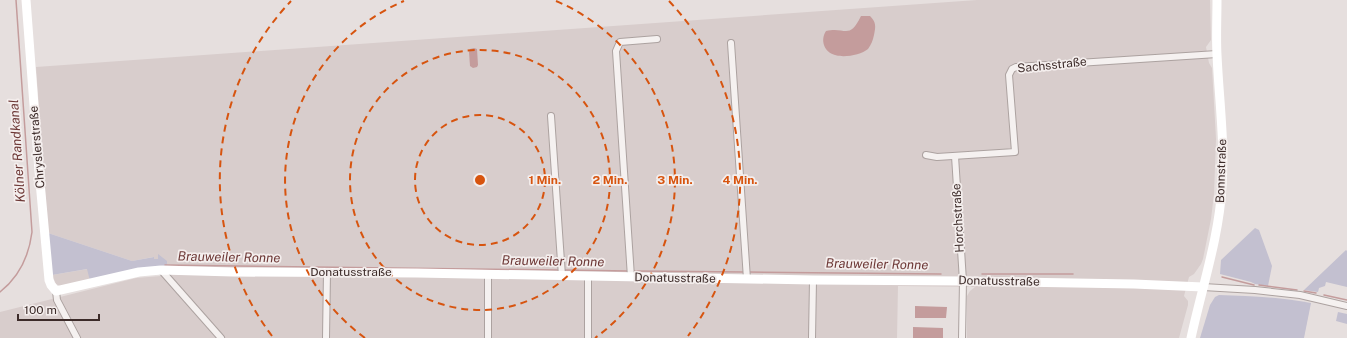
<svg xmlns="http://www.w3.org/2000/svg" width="1347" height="338" font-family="'Public Sans',sans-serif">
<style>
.built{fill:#d8cdcc}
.green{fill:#c3c0d0}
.water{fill:#c49c9c}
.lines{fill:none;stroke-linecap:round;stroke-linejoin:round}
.stream{stroke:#c49c9c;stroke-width:1.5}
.street-casing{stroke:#aca2a0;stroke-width:8}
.street{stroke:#f5f1f0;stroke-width:6}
.secondary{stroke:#fff;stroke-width:9}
.ring{fill:none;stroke:#d7540f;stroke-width:2;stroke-dasharray:7 5}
.labels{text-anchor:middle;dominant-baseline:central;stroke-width:3.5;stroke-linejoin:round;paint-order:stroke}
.street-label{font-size:12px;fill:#3c2b29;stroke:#f4eeed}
.water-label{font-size:13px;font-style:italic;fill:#6d3836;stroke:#f4eeed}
.centre{fill:#d7540f;stroke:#f4eeed;stroke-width:2}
.ring-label{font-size:12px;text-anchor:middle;font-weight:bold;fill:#d7540f;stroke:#f4eeed;stroke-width:3.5;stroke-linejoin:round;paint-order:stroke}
</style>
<rect width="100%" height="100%" fill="#e6dfde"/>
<!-- built -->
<g class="built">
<polygon points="977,0 1210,0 1211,40 1206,47 1209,63 1212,68 1216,139 1214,194 1211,219 1203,259 1201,264 1194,274 1189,277 1184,296 1188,301 1188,305 1179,338 967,338 967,296 970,291 975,287 898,286 897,338 0,338 0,312 136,278 161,276 167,268 158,255 158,259 154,259 153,257 132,261 48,233 36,67"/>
<polygon points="88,269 90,281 62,287 56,284 52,275"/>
</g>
<!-- green -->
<g class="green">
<polygon points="1255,228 1259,230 1272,266 1268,286 1255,284 1251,282 1220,274 1221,260"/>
<polygon points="48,233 132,261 154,257 154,259 158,259 158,254 167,261 167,268 90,281 87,269 52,275"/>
<polygon points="1346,250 1347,251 1347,287 1326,282 1325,286 1319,288 1318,292 1304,290"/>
<path d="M1219 295C1250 296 1281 297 1311 303L1304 338H1200L1210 305 1215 297Z"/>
<polygon points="1338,312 1347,314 1347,324 1336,321"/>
</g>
<!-- water -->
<g class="water">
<path d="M861 16H870C876 22 876 26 874 35 873 40 871 45 868 49 861 55 844 58 835 55 824 52 820 40 826 31 845 26 849 41 861 16Z"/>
<polygon points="474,48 477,49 478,65 477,67 473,68 470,66 469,52 470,49"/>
<polygon points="915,306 947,307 946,318 915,318"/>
<polygon points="913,327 943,328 943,338 913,338"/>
</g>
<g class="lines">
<!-- stream -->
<g class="stream">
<polyline points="165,265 559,270"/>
<polyline points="563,270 629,271"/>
<polyline points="633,271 745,272"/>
<polyline points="749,272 941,274"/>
<polyline points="982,274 1073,274"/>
<polyline points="1222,277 1254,285"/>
<polyline points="1259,285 1297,290"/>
<polyline points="1304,291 1316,293"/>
<path d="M0 292C19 277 29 256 32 232L16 0"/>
<polyline points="1324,295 1347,300"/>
</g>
<defs>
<g id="street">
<polyline points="731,43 747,279"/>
<polyline points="551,116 562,276"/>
<polyline points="926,155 937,157 1015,152 1009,75 1012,69 1016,67 1217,54"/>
<polyline points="955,156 963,281 962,338"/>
<polyline points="161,270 221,338"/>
<polyline points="631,277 616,51 620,42 657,39"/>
<polyline points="1203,287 1255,290 1300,295 1347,306"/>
<polyline points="56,291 57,300 77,338"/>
<polyline points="326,338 327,272"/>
<polyline points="488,338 488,275"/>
<polyline points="588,338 588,276"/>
<polyline points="812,338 813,280"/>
</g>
</defs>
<!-- street casing -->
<use href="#street" class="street-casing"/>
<!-- street -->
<use href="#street" class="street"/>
<!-- secondary -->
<g class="secondary">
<polyline points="26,0 39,171 49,280 51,285 56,291 139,272 161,270 233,272 417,273 813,280 963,281 1134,284 1203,287"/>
<path d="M1191 338C1202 287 1219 238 1222 186 1225 142 1219 99 1217 55 1216 37 1217 18 1217 0"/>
</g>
</g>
<!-- distance rings -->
<g class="ring">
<circle cx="480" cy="180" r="65"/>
<circle cx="480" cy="180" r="130"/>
<path d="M365 338A195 195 0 0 1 404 1M556 1A195 195 0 0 1 595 338"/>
<path d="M272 336A260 260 0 0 1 291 1M669 1A260 260 0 0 1 688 336"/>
</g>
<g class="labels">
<!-- street labels -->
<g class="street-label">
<text transform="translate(1052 65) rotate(-6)">Sachsstraße</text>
<text transform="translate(37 147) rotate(-95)">Chryslerstraße</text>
<text transform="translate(1221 171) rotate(-88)">Bonnstraße</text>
<text transform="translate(958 218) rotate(-93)">Horchstraße</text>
<text x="351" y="272">Donatusstraße</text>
<text transform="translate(675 278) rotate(1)">Donatusstraße</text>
<text transform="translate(999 281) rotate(1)">Donatusstraße</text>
</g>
<!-- water labels -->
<g class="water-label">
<text transform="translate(17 151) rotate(-94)">Kölner Randkanal</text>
<text transform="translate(229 257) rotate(1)">Brauweiler Ronne</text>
<text transform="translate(553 261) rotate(1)">Brauweiler Ronne</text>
<text transform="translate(877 264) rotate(1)">Brauweiler Ronne</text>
</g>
</g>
<circle cx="480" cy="180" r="6" class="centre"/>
<g class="ring-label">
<text x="545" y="184">1 Min.</text>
<text x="610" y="184">2 Min.</text>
<text x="675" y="184">3 Min.</text>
<text x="740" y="184">4 Min.</text>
</g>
<!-- scale -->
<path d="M18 314v6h81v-6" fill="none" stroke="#3c2b29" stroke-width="2"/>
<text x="24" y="314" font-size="12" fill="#3c2b29" stroke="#f4eeed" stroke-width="3" paint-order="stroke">100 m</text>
</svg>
